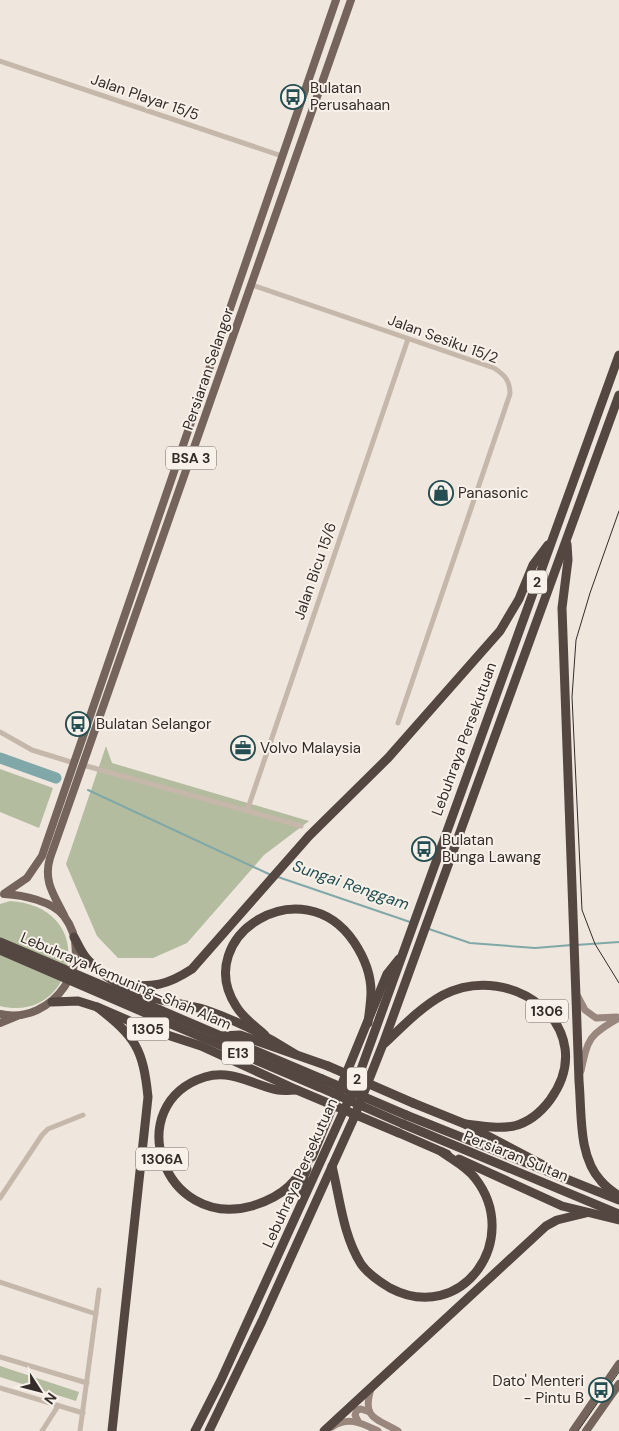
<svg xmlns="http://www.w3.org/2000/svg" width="619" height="1431" font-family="'DM Sans',sans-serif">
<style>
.green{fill:#b3bc9f}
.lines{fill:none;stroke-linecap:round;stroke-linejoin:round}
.stream{stroke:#80a8a8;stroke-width:2}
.river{stroke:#80a8a8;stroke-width:11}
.street{stroke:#c6b7ab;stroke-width:5}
.secondary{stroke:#99867c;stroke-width:7}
.primary{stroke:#74645c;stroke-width:8}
.highway{stroke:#544741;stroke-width:9}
.tram{stroke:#342c29;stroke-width:1}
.highway-bridge{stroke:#544741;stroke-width:9}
.labels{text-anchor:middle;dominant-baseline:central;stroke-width:4;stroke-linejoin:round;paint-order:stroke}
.shield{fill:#f7f1e9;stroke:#6e6763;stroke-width:1}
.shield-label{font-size:14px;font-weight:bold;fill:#342c29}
.poi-label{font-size:15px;fill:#342c29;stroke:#f7f1e9;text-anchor:start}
.street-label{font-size:15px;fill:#342c29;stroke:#f7f1e9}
.water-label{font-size:16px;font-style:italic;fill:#244e51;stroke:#f7f1e9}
</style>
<rect width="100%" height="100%" fill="#efe6dd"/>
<!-- green -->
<g class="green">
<polygon points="106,746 112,763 309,821 264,855 187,943 153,958 118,958 97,936 66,864"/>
<polygon points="0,769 53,788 39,828 0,812"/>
<path d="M10 901C102 907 75 1025 0 1006V904Z"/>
<polygon points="0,1366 79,1392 76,1401 0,1377"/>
</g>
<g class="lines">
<!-- stream -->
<g class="stream">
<polyline points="88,790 271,875"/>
<polyline points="278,877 410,922"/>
<polyline points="429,929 470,943 535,948 572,945"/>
<polyline points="576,945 619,942"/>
</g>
<!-- river -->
<polyline class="river" points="0,758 56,778"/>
<!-- street -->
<g class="street">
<polyline points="0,61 282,156"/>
<path d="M252 285 494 368C505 375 510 381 510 394L398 723"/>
<polyline points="0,732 32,750 74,763"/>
<polyline points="83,765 301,826"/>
<polyline points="247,811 408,339"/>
<polyline points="0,1198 42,1135 48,1129 83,1115"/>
<polyline points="0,1282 96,1314"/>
<polyline points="0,1357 87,1383"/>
<polyline points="0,1388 83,1413"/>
<polyline points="42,1431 58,1406"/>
<polyline points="80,1431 99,1290"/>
</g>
<!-- secondary -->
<g class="secondary">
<polyline points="577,995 585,1010 596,1018 617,1017"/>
<path d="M581 1071C588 1038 589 1035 619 1018"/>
<path d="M371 1389C362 1418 375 1418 398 1431"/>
<polyline points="358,1421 355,1415 357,1410 361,1409 367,1411"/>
<path d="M332 1427C349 1416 361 1423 378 1431"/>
</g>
<!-- primary -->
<g class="primary">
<polyline points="5,893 27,878 42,856 336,0"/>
<path d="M64 915C54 895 43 881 50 858L351 0"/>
<path d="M0 1014C53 1026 98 961 64 916 52 901 23 895 4 894"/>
<polyline points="0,1023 17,1016"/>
<polyline points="573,1431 619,1364"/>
<polyline points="586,1431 619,1384"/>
</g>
<!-- highway -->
<g class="highway">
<path d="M567 544 568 560 562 608 579 1081C582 1114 578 1156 601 1181 606 1187 613 1192 619 1196"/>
<path d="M74 937C78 944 82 954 88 960 104 978 133 994 157 999 173 1003 190 1005 206 1010 238 1021 267 1036 295 1054"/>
<path d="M123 985C154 987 166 986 192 969L309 836 388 758 500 631 519 599 533 565 548 545"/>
<polyline points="52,1002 78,1001 97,1007 146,1028 201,1046 295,1089"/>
<path d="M97 1007C136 1037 143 1049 148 1097L112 1431"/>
<polyline points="160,1010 322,1079"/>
<polyline points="157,1018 319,1087"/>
<path d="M265 1035C255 1026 243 1018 236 1006 191 936 303 866 354 942 364 957 371 974 371 992 371 1002 369 1013 368 1023"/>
<polyline points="222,1036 240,1035 328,1066"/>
<path d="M385 1043C403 1026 421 1007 443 995 513 959 602 1029 550 1100 541 1112 530 1122 514 1126 498 1129 481 1126 465 1124"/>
<path d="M297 1090C291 1090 284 1091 278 1090 253 1085 232 1069 205 1077 120 1104 163 1231 252 1206 285 1196 296 1182 313 1153"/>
<polyline points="413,1103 465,1124 543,1165"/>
<polyline points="406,1115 619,1200"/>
<polyline points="403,1124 619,1214"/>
<polyline points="399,1133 447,1154"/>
<polyline points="312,1157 387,974 399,959"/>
<polyline points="459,1159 562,1206 619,1220"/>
<path d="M332 1166C340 1199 343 1235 361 1264 368 1274 380 1282 390 1288 462 1326 523 1239 475 1178 467 1167 453 1160 442 1152"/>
<polyline points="303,1198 304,1176 307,1169"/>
<polyline points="195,1431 221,1380 355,1086 619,355"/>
<polyline points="209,1431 262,1321 353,1120 383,1044 619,395"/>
<polyline points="324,1431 546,1226 557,1220 586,1213"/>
</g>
<!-- tram -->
<g class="tram">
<polyline points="619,511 590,593 576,640 572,697 582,910 595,944 619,983"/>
<polyline points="578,1431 619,1372"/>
</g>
<!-- highway-bridge -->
<g class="highway-bridge">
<polyline points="0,942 160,1010"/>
<polyline points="0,950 157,1018"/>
<polyline points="328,1066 413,1103"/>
<polyline points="322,1079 406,1115"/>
<polyline points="319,1087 403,1124"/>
<polyline points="297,1090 399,1133"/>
</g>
</g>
<!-- icons -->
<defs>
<symbol id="bus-ring" viewBox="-11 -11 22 22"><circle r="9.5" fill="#f7f1e9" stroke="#244e51" stroke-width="1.5"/><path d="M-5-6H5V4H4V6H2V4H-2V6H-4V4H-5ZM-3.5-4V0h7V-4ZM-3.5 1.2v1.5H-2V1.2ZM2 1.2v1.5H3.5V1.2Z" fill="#244e51"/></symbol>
<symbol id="shop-ring" viewBox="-11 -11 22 22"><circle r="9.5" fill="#f7f1e9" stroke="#244e51" stroke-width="1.5"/><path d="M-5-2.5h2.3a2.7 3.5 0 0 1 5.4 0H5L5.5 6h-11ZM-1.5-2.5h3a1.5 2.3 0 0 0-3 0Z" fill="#244e51"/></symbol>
<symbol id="office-ring" viewBox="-11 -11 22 22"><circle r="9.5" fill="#f7f1e9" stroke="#244e51" stroke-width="1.5"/><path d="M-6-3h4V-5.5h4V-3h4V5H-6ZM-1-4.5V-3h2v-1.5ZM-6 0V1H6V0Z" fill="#244e51"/></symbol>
</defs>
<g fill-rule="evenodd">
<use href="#bus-ring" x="279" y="83" width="28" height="28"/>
<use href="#shop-ring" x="427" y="479" width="28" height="28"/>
<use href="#bus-ring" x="64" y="710" width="28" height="28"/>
<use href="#office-ring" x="229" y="734" width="28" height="28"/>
<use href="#bus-ring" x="410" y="835" width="28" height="28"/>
<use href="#bus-ring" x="587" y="1376" width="28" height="28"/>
</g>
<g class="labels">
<!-- shield labels -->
<g class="shield">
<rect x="166" y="446.5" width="50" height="23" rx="4"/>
<rect x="527" y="570.5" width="20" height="23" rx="4"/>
<rect x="526" y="999.5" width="42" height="23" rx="4"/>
<rect x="127" y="1017.5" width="42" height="23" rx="4"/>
<rect x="222" y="1041.5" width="32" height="23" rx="4"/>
<rect x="347" y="1067.5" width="20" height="23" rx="4"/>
<rect x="136" y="1147.5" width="52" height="23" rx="4"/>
</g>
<g class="shield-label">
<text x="191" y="458">BSA 3</text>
<text x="537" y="582">2</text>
<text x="547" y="1011">1306</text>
<text x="148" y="1029">1305</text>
<text x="238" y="1053">E13</text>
<text x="357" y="1079">2</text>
<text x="162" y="1159">1306A</text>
</g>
<!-- poi labels -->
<g class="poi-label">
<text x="310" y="88">Bulatan<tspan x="310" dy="17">Perusahaan</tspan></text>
<text x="458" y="493">Panasonic</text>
<text x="96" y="724">Bulatan Selangor</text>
<text x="260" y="748">Volvo Malaysia</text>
<text x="442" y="840">Bulatan<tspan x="442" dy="17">Bunga Lawang</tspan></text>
<text x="584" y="1381" text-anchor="end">Dato' Menteri<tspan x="584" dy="17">- Pintu B</tspan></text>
</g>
<!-- street labels -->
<g class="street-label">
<text transform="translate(145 97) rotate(19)">Jalan Playar 15/5</text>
<text transform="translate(443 339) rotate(20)">Jalan Sesiku 15/2</text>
<text transform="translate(208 369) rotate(-71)">Persiaran Selangor</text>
<text transform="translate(315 571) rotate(-71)">Jalan Bicu 15/6</text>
<text transform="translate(464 739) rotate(-70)">Lebuhraya Persekutuan</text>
<text transform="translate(126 981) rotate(23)">Lebuhraya Kemuning–Shah Alam</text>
<text transform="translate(516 1156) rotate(22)">Persiaran Sultan</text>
<text transform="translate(300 1173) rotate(-66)">Lebuhraya Persekutuan</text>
</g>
<!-- water labels -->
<g class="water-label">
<text transform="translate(351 885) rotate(19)">Sungai Renggam</text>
</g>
</g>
<!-- north arrow -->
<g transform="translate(40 1391) rotate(126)" stroke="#f7f1e9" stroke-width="4" paint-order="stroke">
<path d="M0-4L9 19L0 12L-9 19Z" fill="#342c29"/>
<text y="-8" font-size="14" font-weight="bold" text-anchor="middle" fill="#342c29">N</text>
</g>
</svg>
